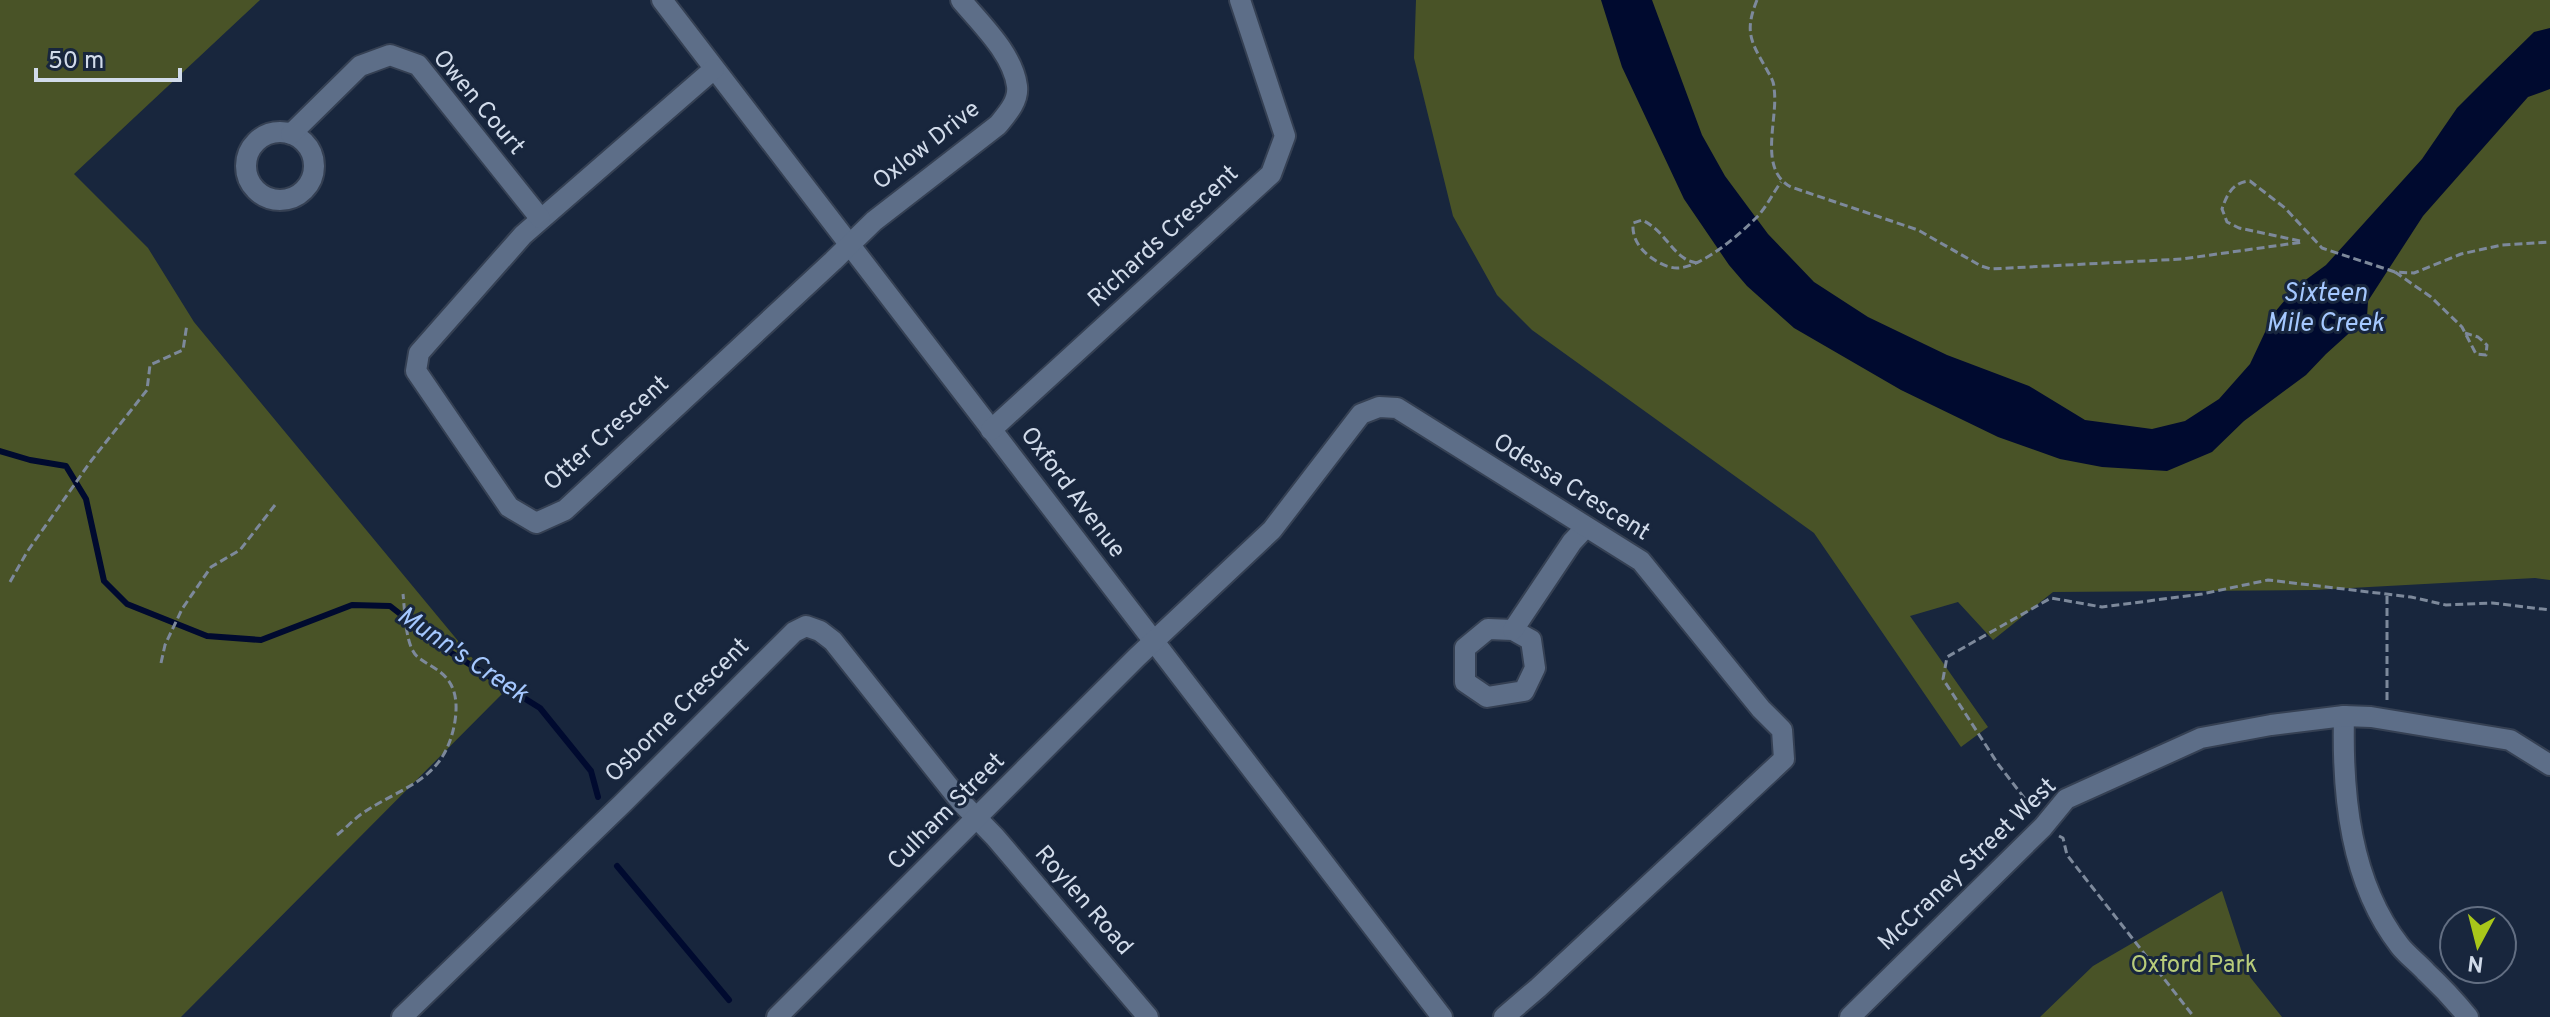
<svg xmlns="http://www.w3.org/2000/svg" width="2550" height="1017" font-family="Overpass,sans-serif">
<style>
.green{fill:#495327}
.water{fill:#000a2f}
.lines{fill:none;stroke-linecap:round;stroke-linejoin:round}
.stream{stroke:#000a2f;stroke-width:6}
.minor-casing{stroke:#354053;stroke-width:24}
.path{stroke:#7d899b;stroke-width:3;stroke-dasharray:8 4;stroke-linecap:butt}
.minor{stroke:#5d6e88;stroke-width:20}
.labels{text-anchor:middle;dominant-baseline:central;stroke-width:6;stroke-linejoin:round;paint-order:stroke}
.street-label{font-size:24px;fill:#d1dbea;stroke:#18263d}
.park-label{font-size:24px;fill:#b8cc7a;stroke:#18263d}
.water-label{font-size:26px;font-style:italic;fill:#a5c8ff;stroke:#18263d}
</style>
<rect width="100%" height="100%" fill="#18263d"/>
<!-- green -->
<g class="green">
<polygon points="0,0 260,0 74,174 148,248 194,322 502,694 181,1017 0,1017"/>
<polygon points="1416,0 2550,0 2550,580 2535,578 2314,590 2053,592 1993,640 1958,602 1910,616 1988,727 1961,747 1814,533 1532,330 1497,295 1453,216 1414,58"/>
<polygon points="2222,891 2250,977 2282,1017 2040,1017 2093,966"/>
</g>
<!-- water -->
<polygon class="water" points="1601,0 1652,0 1702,135 1725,176 1768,234 1814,282 1868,317 1947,355 2029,386 2085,420 2152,429 2185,421 2219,399 2250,364 2274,313 2296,287 2326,265 2422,159 2457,108 2487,78 2534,32 2550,28 2550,89 2528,97 2423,216 2368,301 2367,317 2326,354 2306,375 2244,421 2212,452 2167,471 2102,467 2060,459 1998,437 1901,390 1794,328 1747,286 1729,265 1684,199 1622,67"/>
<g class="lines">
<!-- stream -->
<g class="stream">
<polyline points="0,451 30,460 66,466 86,499 104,581 127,604 207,636 261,640 352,605 390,606 445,649 540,708 591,771 598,797"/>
<polyline points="617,866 729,1000"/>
</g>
<defs>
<g id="minor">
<polyline points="662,0 1442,1017"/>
<path d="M714 69 523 235 419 353 416 371 509 507 536 523 565 510 833 261 874 221 998 125C1007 114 1019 101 1017 86 1013 54 981 24 961 0"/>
<circle cx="280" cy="166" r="34"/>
<polyline points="291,134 360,66 390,55 418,65 540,218"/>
<polyline points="991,430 1271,174 1285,136 1240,0"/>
<polygon points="1488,629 1513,630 1531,640 1535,668 1524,691 1487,697 1465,682 1465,648"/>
<polyline points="1513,630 1572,542 1586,527"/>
<path d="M2344 716C2342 794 2350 882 2400 946 2407 955 2418 963 2426 972 2441 986 2455 1001 2468 1017"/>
<polyline points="402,1017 623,803 794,632 806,626 820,631 833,641 961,802 995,837 1148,1017"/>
<polyline points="777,1017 1137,657 1272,530 1361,414 1379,407 1397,408 1641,561 1761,709 1782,730 1784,759 1538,988 1504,1017"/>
<polyline points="1850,1017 2043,827 2066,799 2201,738 2271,725 2344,716 2371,717 2510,740 2550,765"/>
</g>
</defs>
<!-- minor casing -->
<use href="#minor" class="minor-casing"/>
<!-- path -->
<g class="path">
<path d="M1757 0C1744 32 1751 42 1767 70 1770 76 1774 81 1774 88 1779 118 1757 169 1791 187L1918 230 1981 266 1991 269 2182 259 2303 242"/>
<path d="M2300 241 2239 228 2227 222 2222 209C2227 194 2233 182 2250 181L2285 208 2322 248 2395 272 2414 273 2461 254 2502 245 2550 242"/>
<path d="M1697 263C1693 262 1688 261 1684 258 1668 247 1663 230 1642 220L1633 223C1632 237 1638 247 1649 256 1657 262 1667 268 1677 268 1701 268 1739 235 1756 218 1766 208 1773 193 1781 182"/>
<polyline points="2395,272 2431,297 2462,327 2476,354 2486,355 2487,345 2478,337 2465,333"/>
<polyline points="10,582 27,552 91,461 147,390 150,365 183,350 187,324"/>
<polyline points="161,663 165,645 182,609 211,567 240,550 275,505"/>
<polyline points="2387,700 2387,595"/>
<polyline points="2032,808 1998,764 1943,679 1947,657 2051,598 2102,607 2202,594 2268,580 2411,597 2446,605 2492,603 2550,610"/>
<path d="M337 835C345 829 352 821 360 815 403 785 445 782 455 721 457 707 457 692 448 680 441 670 428 665 419 658 405 649 405 611 403 594"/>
<polyline points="2059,836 2063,838 2067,855 2194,1017"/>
</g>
<!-- minor -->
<use href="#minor" class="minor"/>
</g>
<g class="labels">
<!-- street labels -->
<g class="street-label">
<text transform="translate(478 103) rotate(50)">Owen Court</text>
<text transform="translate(927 146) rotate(-38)">Oxlow Drive</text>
<text transform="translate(1164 237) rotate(-43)">Richards Crescent</text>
<text transform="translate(607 434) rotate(-42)">Otter Crescent</text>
<text transform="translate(1571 488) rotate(32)">Odessa Crescent</text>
<text transform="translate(1072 493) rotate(53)">Oxford Avenue</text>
<text transform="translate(678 711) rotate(-45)">Osborne Crescent</text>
<text transform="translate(947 812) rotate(-45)">Culham Street</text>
<text transform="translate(1968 865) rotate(-44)">McCraney Street West</text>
<text transform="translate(1083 901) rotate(49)">Roylen Road</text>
</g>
<!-- park labels -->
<g class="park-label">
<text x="2194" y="966">Oxford Park</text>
</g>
<!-- water labels -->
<g class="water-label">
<text x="2325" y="294">Sixteen<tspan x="2325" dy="30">Mile Creek</tspan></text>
<text transform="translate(462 656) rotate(34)">Munn's Creek</text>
</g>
</g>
<!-- north arrow -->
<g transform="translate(2478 945) rotate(187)"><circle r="38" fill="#18263d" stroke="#626e82" stroke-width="2"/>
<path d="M0-6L14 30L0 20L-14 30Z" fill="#a9c71a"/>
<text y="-12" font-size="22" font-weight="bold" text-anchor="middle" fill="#d1dbea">N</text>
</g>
<!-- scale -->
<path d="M36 68v12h144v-12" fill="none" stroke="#d1dbea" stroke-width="4"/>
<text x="48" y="68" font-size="24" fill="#d1dbea" stroke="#18263d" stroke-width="6" paint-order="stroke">50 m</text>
</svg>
